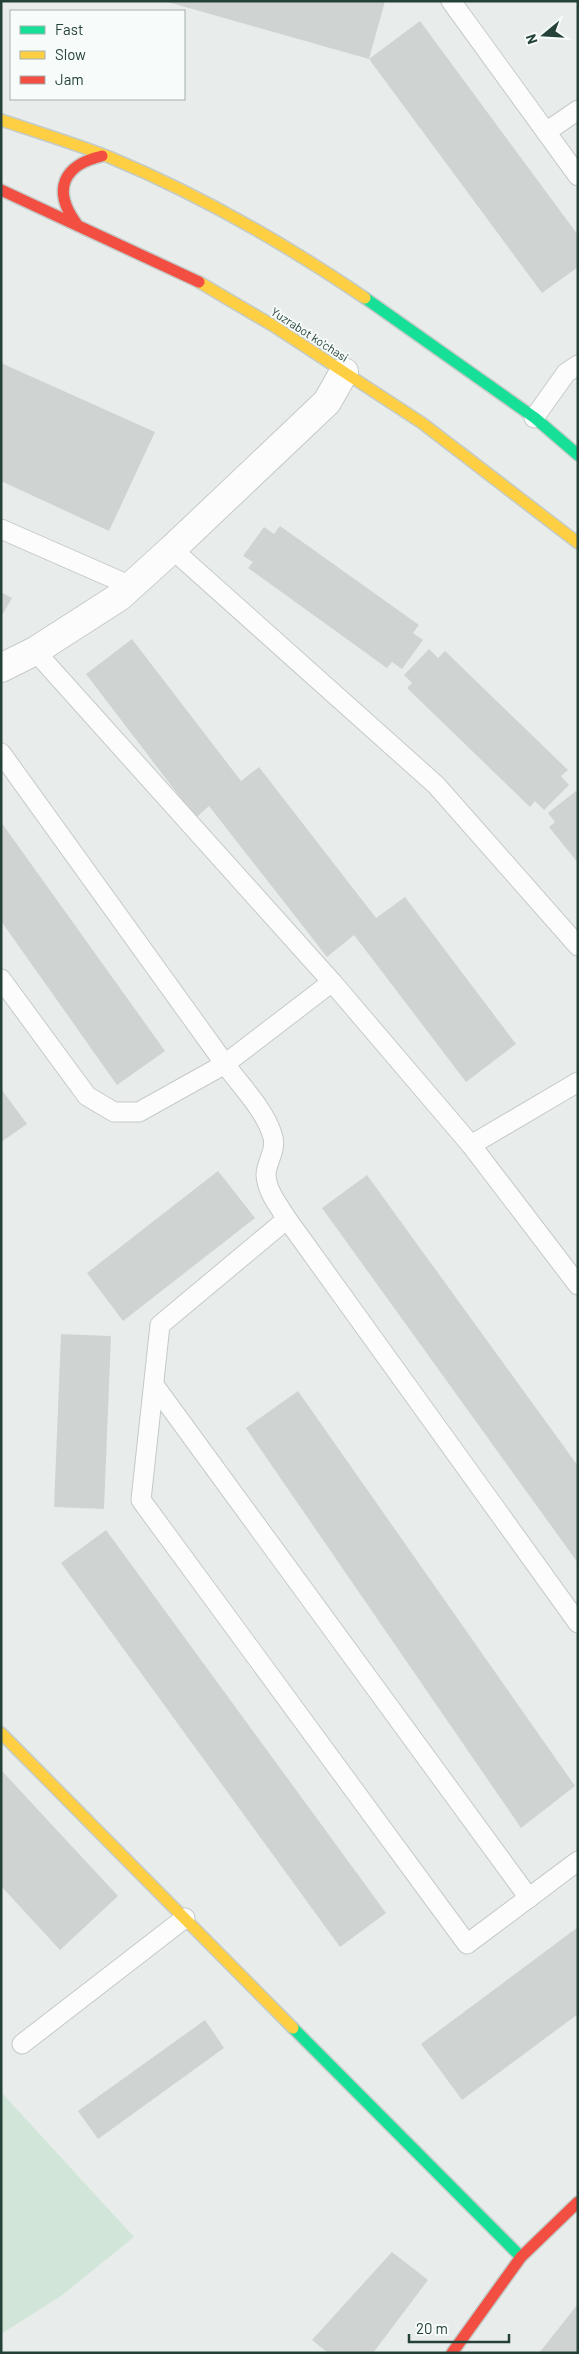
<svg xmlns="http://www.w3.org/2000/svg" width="579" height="2354" font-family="Barlow,sans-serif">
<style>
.green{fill:#d1e6d8}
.building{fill:#cfd4d2}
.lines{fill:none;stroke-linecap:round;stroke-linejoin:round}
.lane-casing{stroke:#c5cac8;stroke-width:21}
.street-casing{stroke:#c5cac8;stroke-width:30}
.fast-casing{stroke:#c3cbc8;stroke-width:14}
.slow-casing{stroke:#c3cbc8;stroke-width:14}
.jam-casing{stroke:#c3cbc8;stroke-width:14}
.lane{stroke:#fcfcfc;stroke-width:19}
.street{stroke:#fcfcfc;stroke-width:28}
.fast{stroke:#16e098;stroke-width:11}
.slow{stroke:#ffcf43;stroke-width:11}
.jam{stroke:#f24e42;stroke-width:11}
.labels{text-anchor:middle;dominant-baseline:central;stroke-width:4;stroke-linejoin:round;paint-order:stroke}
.street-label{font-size:12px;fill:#24423a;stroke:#f7fbf9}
</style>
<rect width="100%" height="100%" fill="#e8edeb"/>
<!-- green -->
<polygon class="green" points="1,2092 134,2237 61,2296 1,2334"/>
<!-- building -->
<g class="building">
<polygon points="164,1 385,1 369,59 420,21 578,235 578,267 542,293 369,59"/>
<polygon points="1,363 155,432 109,531 1,481"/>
<polygon points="280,526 419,625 413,633 423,640 402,669 392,662 387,668 248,568 253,562 243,556 264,527 274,534"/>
<polygon points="1,592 12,598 1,617"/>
<polygon points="132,639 241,781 259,767 376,918 405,897 516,1044 466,1082 354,935 327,957 209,806 196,818 86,674"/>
<polygon points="429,649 438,658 445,651 568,770 561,776 569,785 544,810 535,801 530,807 407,688 412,683 404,675"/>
<polygon points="576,791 578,794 578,863 549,827 555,822 548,813"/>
<polygon points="1,822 165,1051 117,1085 1,921"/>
<polygon points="1,1089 27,1124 1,1142"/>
<polygon points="218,1171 255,1218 123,1321 87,1273"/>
<polygon points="367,1175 578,1466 578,1563 322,1208"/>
<polygon points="61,1334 111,1336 104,1509 54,1507"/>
<polygon points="298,1391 575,1786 521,1828 246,1428"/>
<polygon points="106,1530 386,1913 340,1947 61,1563"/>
<polygon points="1,1770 118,1896 60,1950 1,1886"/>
<polygon points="578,1927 578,2014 462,2100 421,2044"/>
<polygon points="205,2020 224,2048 98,2139 78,2111"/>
<polygon points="392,2252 428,2280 373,2353 328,2353 312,2340"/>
<polygon points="578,2304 578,2353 539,2353"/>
</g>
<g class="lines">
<defs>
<g id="lane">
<polyline points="451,1 578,176"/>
<polyline points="546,132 578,110"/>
<polyline points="534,418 566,373 578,365"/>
<polyline points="1,529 131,586"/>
<polyline points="172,549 436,785 578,946"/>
<polyline points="35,651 332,982 471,1145 578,1285"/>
<polyline points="1,753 225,1064 139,1112 114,1112 87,1096 1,979"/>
<path d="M332 982 225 1064C240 1085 264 1109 272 1134 278 1150 266 1161 266 1175 267 1192 279 1206 287 1219L578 1623"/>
<polyline points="471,1145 578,1082"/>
<polyline points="287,1219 160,1325 141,1500 467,1944 578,1861"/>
<polyline points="154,1385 529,1898"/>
<polyline points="22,2044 185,1918"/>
</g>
<polyline id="street" points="1,668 35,651 119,597 172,549 327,402 344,372"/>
<g id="fast">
<polyline points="365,298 535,418 578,455"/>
<polyline points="293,2028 521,2257"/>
</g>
<g id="slow">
<path d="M1 120C37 132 73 143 109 157 198 194 284 243 365 298"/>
<polyline points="199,282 272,325 422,423 578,543"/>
<polyline points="1,1733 293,2028"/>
</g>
<g id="jam">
<polyline points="1,190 199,282"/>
<path d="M76 223C52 190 63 165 102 156"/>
<polyline points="452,2353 521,2257 578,2202"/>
</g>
</defs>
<!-- lane casing -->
<use href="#lane" class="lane-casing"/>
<!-- street casing -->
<use href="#street" class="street-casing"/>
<!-- fast casing -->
<use href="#fast" class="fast-casing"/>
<!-- slow casing -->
<use href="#slow" class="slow-casing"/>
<!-- jam casing -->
<use href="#jam" class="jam-casing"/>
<!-- lane -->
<use href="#lane" class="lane"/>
<!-- street -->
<use href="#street" class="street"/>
<!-- fast -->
<use href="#fast" class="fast"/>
<!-- slow -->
<use href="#slow" class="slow"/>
<!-- jam -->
<use href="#jam" class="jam"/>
</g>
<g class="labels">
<!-- street labels -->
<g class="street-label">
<text transform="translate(310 334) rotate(33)">Yuzrabot ko'chasi</text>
</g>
</g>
<!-- border -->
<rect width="579" height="2354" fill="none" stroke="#24423a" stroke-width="5"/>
<!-- legend -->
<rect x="10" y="10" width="175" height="90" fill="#f7fbf9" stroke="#a3b1ad"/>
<rect x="20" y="26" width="25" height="8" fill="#16e098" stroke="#a3b1ad"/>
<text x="55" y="35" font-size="15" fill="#24423a">Fast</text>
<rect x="20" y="51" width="25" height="8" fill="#ffcf43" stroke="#a3b1ad"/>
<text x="55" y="60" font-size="15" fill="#24423a">Slow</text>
<rect x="20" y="76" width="25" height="8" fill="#f24e42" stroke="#a3b1ad"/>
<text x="55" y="85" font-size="15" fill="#24423a">Jam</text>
<!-- north arrow -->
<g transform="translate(544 35) rotate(252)" stroke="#f7fbf9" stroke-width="4" paint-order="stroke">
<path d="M0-4L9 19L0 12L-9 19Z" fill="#24423a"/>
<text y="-8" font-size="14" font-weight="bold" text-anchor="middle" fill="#24423a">N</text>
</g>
<!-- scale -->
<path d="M409 2334v8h100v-8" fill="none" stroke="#24423a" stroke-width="2.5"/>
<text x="416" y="2334" font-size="15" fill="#24423a" stroke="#f7fbf9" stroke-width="4" paint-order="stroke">20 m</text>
</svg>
